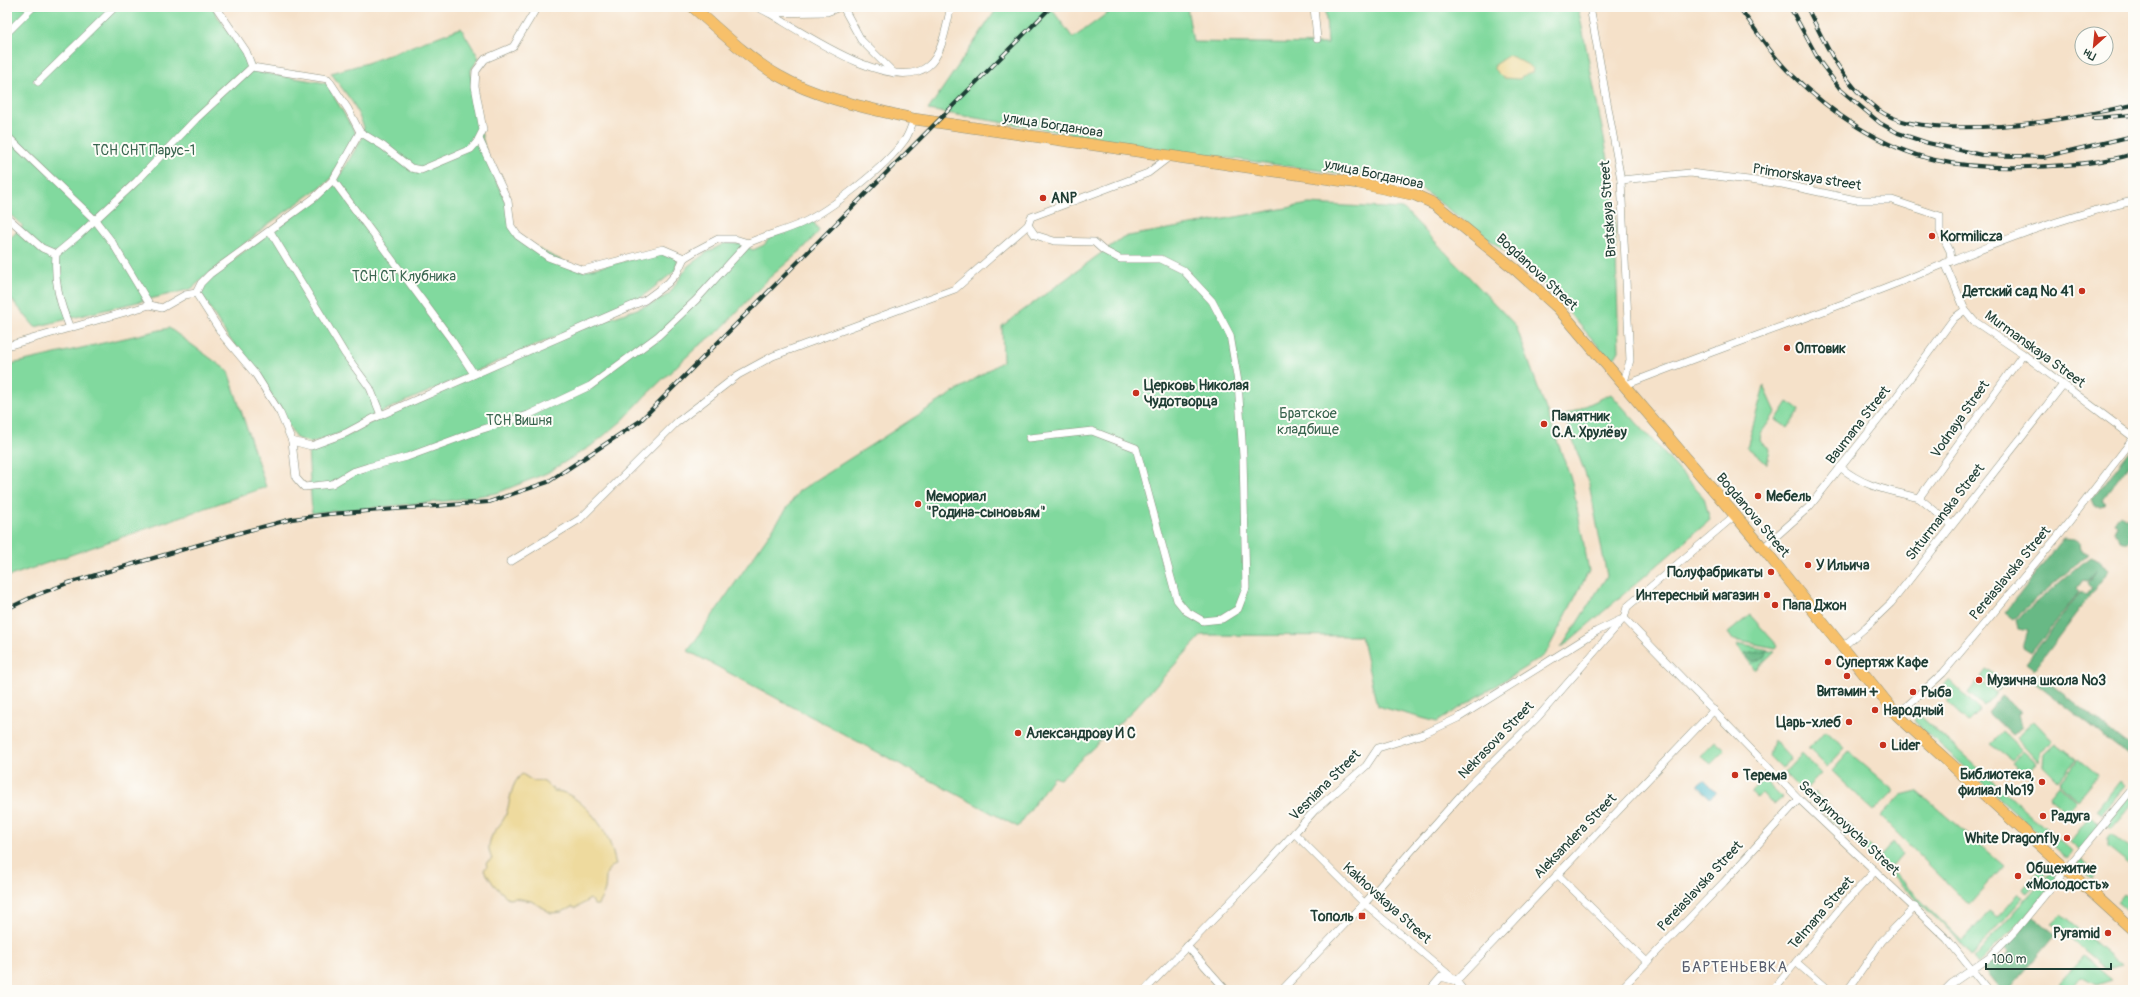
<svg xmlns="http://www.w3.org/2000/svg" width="2140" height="997" font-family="Pangolin,sans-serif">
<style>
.green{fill:#81d99e;stroke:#508b69}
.forest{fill:#68b985;stroke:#447b5c}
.sand{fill:#eeda9e;stroke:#868c69}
.water{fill:#50bccc;stroke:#387c80}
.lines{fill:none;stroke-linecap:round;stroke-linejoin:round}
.minor-casing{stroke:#8a8f7e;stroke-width:8}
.primary-casing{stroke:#8a8f7e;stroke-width:12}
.minor{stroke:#fff;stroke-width:7}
.primary{stroke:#f7c06b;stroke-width:11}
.rail-casing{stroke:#1f3d34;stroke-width:4}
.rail{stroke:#fdfcf7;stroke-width:2.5;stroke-dasharray:8;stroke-linecap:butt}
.poi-dot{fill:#c8321e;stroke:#fdfcf7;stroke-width:1.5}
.labels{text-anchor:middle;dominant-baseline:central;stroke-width:4;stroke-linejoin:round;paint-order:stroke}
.street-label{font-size:14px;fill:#1f3d34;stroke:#fdfcf7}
.park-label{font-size:14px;fill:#38644e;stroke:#fdfcf7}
.poi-label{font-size:14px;font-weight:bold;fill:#1f3d34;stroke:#fdfcf7;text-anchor:start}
.neighbourhood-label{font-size:15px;letter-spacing:1px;fill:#585e6e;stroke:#fdfcf7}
</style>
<rect width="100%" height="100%" fill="#fdfcf7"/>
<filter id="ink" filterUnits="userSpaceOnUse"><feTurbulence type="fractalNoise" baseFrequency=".025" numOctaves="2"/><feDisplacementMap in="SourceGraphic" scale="8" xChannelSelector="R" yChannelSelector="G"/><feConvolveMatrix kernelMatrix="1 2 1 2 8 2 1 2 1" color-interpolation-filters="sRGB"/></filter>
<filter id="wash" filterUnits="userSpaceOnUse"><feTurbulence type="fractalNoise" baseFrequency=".012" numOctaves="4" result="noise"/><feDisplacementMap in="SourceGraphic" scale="16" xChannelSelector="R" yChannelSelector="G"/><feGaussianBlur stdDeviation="0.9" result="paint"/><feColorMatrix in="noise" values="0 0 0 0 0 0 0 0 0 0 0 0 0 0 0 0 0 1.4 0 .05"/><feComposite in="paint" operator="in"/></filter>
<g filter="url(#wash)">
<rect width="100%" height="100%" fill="#f5e1c9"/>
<!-- green -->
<g class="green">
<polygon points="7,7 213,7 216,14 257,72 326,83 356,134 329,181 267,225 191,289 35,327 7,294 7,241 23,226 7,212"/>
<polygon points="998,7 1050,7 1073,38 1116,7 1187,7 1193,42 1328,44 1325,7 1578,7 1614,189 1619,351 1614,359 1606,355 1553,294 1509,254 1413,183 1167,150 928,110"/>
<polygon points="461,28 479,58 471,70 472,88 480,127 488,163 505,200 516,238 583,271 662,252 678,259 675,271 634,303 365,419 343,432 311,443 296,438 255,367 228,337 201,294 203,285 228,263 333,187 362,138 364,127 353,103 331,73 367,63"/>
<polygon points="1309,204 1404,209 1516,326 1572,482 1589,571 1545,655 1437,722 1377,706 1361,636 1202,635 1133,710 1060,779 1053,777 1018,827 688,651 799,491 1003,361 1002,326 1123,237"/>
<polygon points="812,219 819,231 804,248 768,279 719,331 697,347 645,396 622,421 591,446 547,473 497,493 447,501 312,513 308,449 331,444 376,420 580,329 654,303 669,294 688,266 706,253 725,243 741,244 753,250 764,245 772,235"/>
<polygon points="169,328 228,371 266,487 7,577 7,365"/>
<polygon points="1764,386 1776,412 1761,433 1760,441 1770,449 1767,464 1747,447"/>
<polygon points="1611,394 1704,498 1710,520 1561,648 1607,576 1589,484 1564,416"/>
<polygon points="1788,402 1800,410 1788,428 1776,420"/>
<polygon points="1750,615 1778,646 1776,648 1733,640 1728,633"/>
<polygon points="1736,644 1775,651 1755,670"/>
<polygon points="1986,670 1988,671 1989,670 2005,683 1998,691 1981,677"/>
<polygon points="1979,679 1996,693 1984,706 1968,693"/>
<polygon points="1949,680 1980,710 1968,722 1947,702 1952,695 1943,685"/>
<polygon points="1919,715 2072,852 2067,859 1914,721"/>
<polygon points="2034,721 2053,741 2040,752 2039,763 2016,738"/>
<polygon points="1826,731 1845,748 1827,767 1808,748"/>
<polygon points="2003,732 2022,750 2012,760 1991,744"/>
<polygon points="1773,740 1791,759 1782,769 1769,756"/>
<polygon points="1715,741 1725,750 1711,764 1701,756"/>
<polygon points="2056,743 2077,759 2058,781 2043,766 2044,754"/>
<polygon points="2023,751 2037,764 2025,775 2012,763"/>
<polygon points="1849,752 1894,791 1874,811 1832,771"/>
<polygon points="1802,754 1821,774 1803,792 1784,773"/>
<polygon points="2079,759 2098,775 2077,800 2059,783"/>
<polygon points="1764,779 1782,797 1773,805 1762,793 1757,798 1751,792"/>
<polygon points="2120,781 2125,786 2101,815 2096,811"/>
<polygon points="2059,785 2076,801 2067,812 2049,797"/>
<polygon points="1917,791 2004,866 1969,905 1880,816 1901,795"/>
<polygon points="1815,792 1880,857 1893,842 1902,854 1887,872 1809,798"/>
<polygon points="2133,792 2133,803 2112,828 2106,824"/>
<polygon points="2090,816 2099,825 2080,851 2070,842"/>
<polygon points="2112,834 2133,851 2133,867 2108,847 2108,839"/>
<polygon points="2081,859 2097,872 2092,879 2077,865"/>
<polygon points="2042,866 2047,872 2027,894 2023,889"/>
<polygon points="2051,872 2058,878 2031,911 1978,964 1973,958"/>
<polygon points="1893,873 1962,941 1989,912 1997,918 2018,893 2023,898 1971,956 1953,934 1891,876"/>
<polygon points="2123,894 2133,903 2133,915 2117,902"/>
<polygon points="2061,914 2122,966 2107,970 2051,923"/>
<polygon points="2083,956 2112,980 2096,985 2081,977 2070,990 2052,990"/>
</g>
<!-- forest -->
<g class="forest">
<polygon points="2133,447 2133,459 2102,500 2106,503 2101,506 2095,506 2092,499"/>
<polygon points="2133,511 2133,534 2128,542 2122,542 2114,532 2117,526 2114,523 2120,514 2126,519"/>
<polygon points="2063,539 2074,540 2079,543 2080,550 2088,554 2013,619 2005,613"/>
<polygon points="2090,557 2102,562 2101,564 2109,570 2034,669 2026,663 2081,591 2086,595 2091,588 2087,583 2097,570 2087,581 2083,580 2077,588 2079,592 2031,653 2023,648 2028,631 2018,629 2016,619"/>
<path d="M1767 651C1767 658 1760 662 1753 662L1745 654Z"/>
<polygon points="2037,673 2133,750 2133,759 2031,680"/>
<polygon points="2001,696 2022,712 2019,714 2022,727 2012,735 1988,712"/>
<polygon points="2032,916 2055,935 2010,988 2012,990 2001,990 1983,968 1993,959 1998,964 2009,952 2004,947"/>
</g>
<!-- sand -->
<g class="sand">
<polygon points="1509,55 1530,66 1533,69 1532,73 1522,76 1520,79 1503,78 1494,69 1494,65"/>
<path d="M522 774 533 781C542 780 545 781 550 788L552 787 553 791C574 789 602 822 609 841 612 848 614 857 616 865 603 869 607 879 605 890 604 895 600 900 598 905H594L590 899 576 908 572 907 562 912 551 913 531 901 515 898 509 899 494 885 484 870 487 866 486 863 492 859C489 852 488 848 490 841 492 831 503 824 506 814 511 800 510 784 522 774Z"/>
</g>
<!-- water -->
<polygon class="water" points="1704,780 1716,792 1710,798 1698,785"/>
</g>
<g filter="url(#ink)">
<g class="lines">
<defs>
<g id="minor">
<polyline points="216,7 246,51 252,67"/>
<polyline points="757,7 769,13 827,12 840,7"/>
<polyline points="843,7 861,40 894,73"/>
<polyline points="1314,7 1317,39"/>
<polyline points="1590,7 1621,180 1630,360 1623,386"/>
<path d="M769 13C802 32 892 95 928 66 943 54 946 25 951 7"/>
<polyline points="7,33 33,7"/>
<polyline points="38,82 115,7"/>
<polyline points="7,136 95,220 112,242 150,305"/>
<polyline points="479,139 508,201 511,226 518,236 548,257 583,270 663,249 684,258"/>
<polyline points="333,180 451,339 474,374"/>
<polyline points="1621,180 1690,173 1782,184 1856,200 1892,200 1940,216 1940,231 1950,251 1951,260"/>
<polyline points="7,217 42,248 56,254"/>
<polyline points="270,231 345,354 370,388 381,415"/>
<polyline points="1945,263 1965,310 1974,321 2023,354 2133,437"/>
<path d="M196 293 224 337 256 375 280 413 292 441 311 446 346 433 372 419 645 300 668 283 677 273 684 258 697 250 718 239H735L748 243C766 235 785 231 802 223 832 209 885 167 904 141 909 135 911 126 914 119"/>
<path d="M70 328C59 302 54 281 56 254L79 235 137 181 196 119 252 67 328 79 348 109 360 132"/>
<polyline points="7,346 150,305 162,308 185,295 196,293 201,283 210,274 314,198 333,180 360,132 383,146 411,168 421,170 471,149 477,142 483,130 475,86 476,71 485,59 513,47 537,7"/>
<path d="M1623 386C1714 350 1806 319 1897 283 1974 252 2051 219 2133 201"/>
<polyline points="1029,438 1092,431 1136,448 1177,600 1186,611 1203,621 1222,619 1238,609 1246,588 1243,456 1238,382 1230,335 1212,301 1183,270 1161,259 1120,259 1103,250 1094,242 1054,241 1035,235 1028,225 1031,217 1148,173 1169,157"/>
<polyline points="292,441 296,478 304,487 332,484 352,472 368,467 407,457 480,430 528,415 590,386 658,336 696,300 748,243"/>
<path d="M1840 467C1866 488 1888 490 1919 498"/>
<polyline points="1951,524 1919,498 2023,354"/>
<polyline points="1763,548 1809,507 1894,400 1954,318 1965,310"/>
<polyline points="510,562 580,519 676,423 738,375 773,356 955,289 1028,225"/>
<polyline points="1624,618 1799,799 1947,939 1988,990"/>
<polyline points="1841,648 1866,627 1891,603 2062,386"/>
<polyline points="1897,715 1943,673 2058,536 2133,439"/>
<polyline points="1294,833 1364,903 1456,981 1463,990"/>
<polyline points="1557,874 1647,962"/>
<polyline points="1187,946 1226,990"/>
<polyline points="1796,962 1828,990"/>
<polyline points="1145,990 1261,870 1315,810 1366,766 1378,748 1426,733 1458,718 1597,631 1620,620"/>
<polyline points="1282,990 1364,904 1469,786 1538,717 1624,618 1627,607 1734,516"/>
<polyline points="1430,990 1441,977 1456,981 1714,710"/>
<polyline points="1620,990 1724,882 1799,799"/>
<polyline points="1773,990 1843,905 1875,871"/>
<polyline points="1848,990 1882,941 1915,907"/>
<polyline points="1945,990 1951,984 1989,958 2015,931 2133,788"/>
</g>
<path id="primary" d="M693 7C718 29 750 60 779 76 819 99 869 108 914 119L1358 183 1415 195 1435 204 1516 270 1558 308 1763 548 1897 715 2133 930"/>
</defs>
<!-- minor casing -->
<use href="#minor" class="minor-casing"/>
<!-- primary casing -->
<use href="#primary" class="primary-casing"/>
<!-- minor -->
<use href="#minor" class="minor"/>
<!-- primary -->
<use href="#primary" class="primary"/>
<defs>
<g id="rail">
<path d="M1739 7C1754 27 1773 58 1791 74 1830 112 1881 148 1935 160 1966 167 1997 168 2028 167 2059 166 2104 163 2133 154"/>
<polyline points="1790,7 1820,62 1841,90 1880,123 1898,133 1928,143 1982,155 2043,157 2133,136"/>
<path d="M1807 7C1825 44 1843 84 1877 109 1899 125 1924 125 1949 127 2012 129 2072 118 2133 105"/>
<polyline points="2094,118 2133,115"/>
<polyline points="7,609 34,596 68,583 246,531 292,519 329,514 489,502 548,482 640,421 1051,7"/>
</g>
</defs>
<!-- rail casing -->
<use href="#rail" class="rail-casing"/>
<!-- rail -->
<use href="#rail" class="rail"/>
</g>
</g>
<!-- markers -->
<g class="poi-dot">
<circle cx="1043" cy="198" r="4"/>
<circle cx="1932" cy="236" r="4"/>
<circle cx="2082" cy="291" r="4"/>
<circle cx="1787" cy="348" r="4"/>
<circle cx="1136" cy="393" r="4"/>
<circle cx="1544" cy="424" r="4"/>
<circle cx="1758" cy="496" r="4"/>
<circle cx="918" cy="504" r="4"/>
<circle cx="1808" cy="565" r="4"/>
<circle cx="1771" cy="572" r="4"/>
<circle cx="1767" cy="595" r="4"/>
<circle cx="1775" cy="605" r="4"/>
<circle cx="1828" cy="662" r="4"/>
<circle cx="1847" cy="676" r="4"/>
<circle cx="1979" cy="680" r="4"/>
<circle cx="1913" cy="692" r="4"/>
<circle cx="1875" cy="710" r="4"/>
<circle cx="1849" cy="722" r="4"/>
<circle cx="1018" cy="733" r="4"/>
<circle cx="1883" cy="745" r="4"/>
<circle cx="1735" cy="775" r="4"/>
<circle cx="2042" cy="782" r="4"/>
<circle cx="2043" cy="816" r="4"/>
<circle cx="2067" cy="838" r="4"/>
<circle cx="2018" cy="876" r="4"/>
<rect x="1358" y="912" width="8" height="8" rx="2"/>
<circle cx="2108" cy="933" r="4"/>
</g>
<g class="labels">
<!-- street labels -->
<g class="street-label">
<text transform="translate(1053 125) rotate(9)">улица Богданова</text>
<text transform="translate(1374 174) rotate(12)">улица Богданова</text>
<text transform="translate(1807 177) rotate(9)">Primorskaya street</text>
<text transform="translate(1608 209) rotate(-94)">Bratskaya Street</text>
<text transform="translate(1537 272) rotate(43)">Bogdanova Street</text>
<text transform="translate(2035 349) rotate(36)">Murmanskaya Street</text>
<text transform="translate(1960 419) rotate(-55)">Vodnaya Street</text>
<text transform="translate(1858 425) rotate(-52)">Baumana Street</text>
<text transform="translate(1945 512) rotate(-52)">Shturmanska Street</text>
<text transform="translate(1753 515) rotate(50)">Bogdanova Street</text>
<text transform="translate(2010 573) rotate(-50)">Pereiaslavska Street</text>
<text transform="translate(1496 740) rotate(-46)">Nekrasova Street</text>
<text transform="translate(1325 785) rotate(-45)">Vesniana Street</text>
<text transform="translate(1849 828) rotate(43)">Serafymovycha Street</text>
<text transform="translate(1575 836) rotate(-46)">Aleksandera Street</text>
<text transform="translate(1700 886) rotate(-47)">Pereiaslavska Street</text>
<text transform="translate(1387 903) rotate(42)">Kakhovskaya Street</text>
<text transform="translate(1821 913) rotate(-49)">Telmana Street</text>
</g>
<!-- park labels -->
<g class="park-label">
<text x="144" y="150">ТСН СНТ Парус-1</text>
<text x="404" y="276">ТСН СТ Клубника</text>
<text x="1308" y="413">Братское<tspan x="1308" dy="16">кладбище</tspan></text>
<text x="519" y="420">ТСН Вишня</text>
</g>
<!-- poi labels -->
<g class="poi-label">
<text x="1051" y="198">ANP</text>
<text x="1940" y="236">Kormilicza</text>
<text x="2074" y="291" text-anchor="end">Детский сад № 41</text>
<text x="1795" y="348">Оптовик</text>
<text x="1144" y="385">Церковь Николая<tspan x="1144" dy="16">Чудотворца</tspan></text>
<text x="1552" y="416">Памятник<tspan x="1552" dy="16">С.А. Хрулёву</tspan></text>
<text x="926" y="496">Мемориал<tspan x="926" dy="16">"Родина-сыновьям"</tspan></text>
<text x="1766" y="496">Мебель</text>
<text x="1816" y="565">У Ильича</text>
<text x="1763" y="572" text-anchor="end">Полуфабрикаты</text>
<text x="1759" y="595" text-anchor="end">Интересный магазин</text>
<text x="1783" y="605">Папа Джон</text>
<text x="1836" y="662">Супертяж Кафе</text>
<text x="1987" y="680">Музична школа №3</text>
<text x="1847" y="691" text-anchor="middle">Витамин +</text>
<text x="1921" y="692">Рыба</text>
<text x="1883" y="710">Народный</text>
<text x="1841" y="722" text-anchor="end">Царь-хлеб</text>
<text x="1026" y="733">Александрову И С</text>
<text x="1891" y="745">Lider</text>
<text x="2034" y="774" text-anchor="end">Библиотека,<tspan x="2034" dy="16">филиал №19</tspan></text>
<text x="1743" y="775">Терема</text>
<text x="2051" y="816">Радуга</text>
<text x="2059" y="838" text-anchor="end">White Dragonfly</text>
<text x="2026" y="868">Общежитие<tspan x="2026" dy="16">«Молодость»</tspan></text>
<text x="1354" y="916" text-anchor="end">Тополь</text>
<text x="2100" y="933" text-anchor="end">Pyramid</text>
</g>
<!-- neighbourhood labels -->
<g class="neighbourhood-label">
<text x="1735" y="967">БАРТЕНЬЕВКА</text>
</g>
</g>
<!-- margin -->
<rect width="2140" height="997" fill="none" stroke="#fdfcf7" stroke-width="24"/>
<!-- north arrow -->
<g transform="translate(2094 46) rotate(207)"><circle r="19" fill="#fdfcf7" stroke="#a4b0a9"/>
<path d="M0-3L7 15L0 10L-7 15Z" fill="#c8321e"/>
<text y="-6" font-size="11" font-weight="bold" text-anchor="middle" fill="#1f3d34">Пн</text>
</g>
<!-- scale -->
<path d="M1986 963v6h125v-6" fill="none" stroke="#1f3d34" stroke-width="2"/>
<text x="1992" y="963" font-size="12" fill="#1f3d34" stroke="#fdfcf7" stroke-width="3" paint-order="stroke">100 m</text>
</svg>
